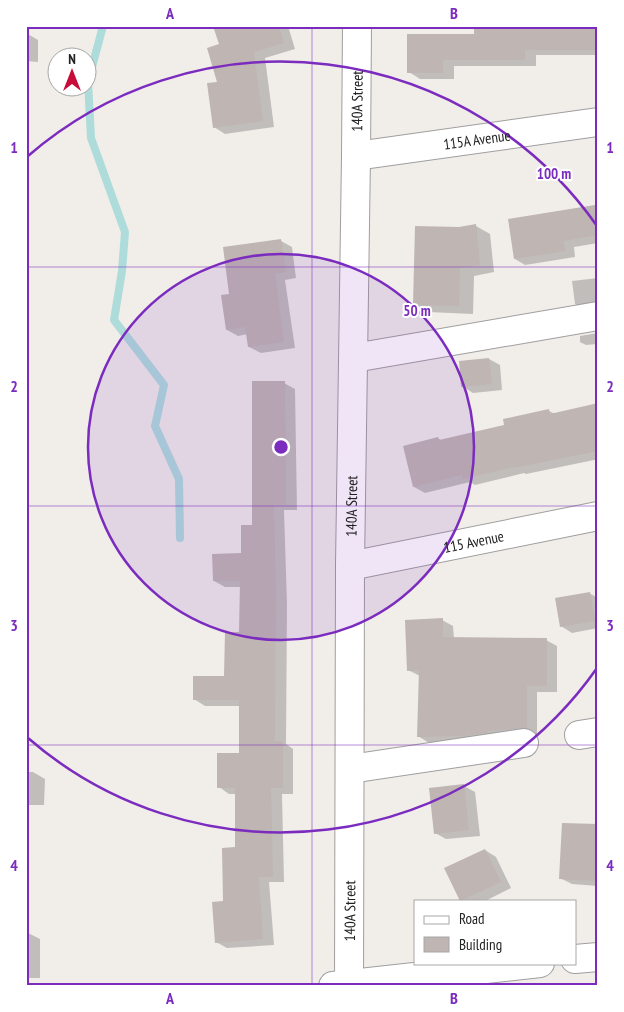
<svg xmlns="http://www.w3.org/2000/svg" width="624" height="1012" font-family="'PT Sans Narrow',sans-serif">
<style>
.shadow{fill:#0003}
.lines{fill:none;stroke-linecap:round;stroke-linejoin:round}
.stream{stroke:#addcdb;stroke-width:8}
.building{fill:#bfb5b2}
.minor-casing{stroke:#9f9f9f;stroke-width:30}
.minor{stroke:#fff;stroke-width:28}
.grid{fill:none;stroke:#7b2cbf;stroke-width:1;stroke-opacity:0.55}
.ring{fill:none;stroke:#7b2cbf;stroke-width:2.5}
.labels{text-anchor:middle;dominant-baseline:central;stroke-width:4;stroke-linejoin:round;paint-order:stroke}
.street-label{font-size:15px;fill:#222;stroke:#fff}
.centre{fill:#7b2cbf;stroke:#fff;stroke-width:2.5}
.ring-label{font-size:15px;text-anchor:middle;font-weight:bold;fill:#7b2cbf;stroke:#fff;stroke-width:4;stroke-linejoin:round;paint-order:stroke}
.neatline{fill:none;stroke:#7b2cbf;stroke-width:2}
.grid-label{font-size:16px;text-anchor:middle;font-weight:bold;fill:#7b2cbf}
</style>
<rect width="100%" height="100%" fill="#f1ede9"/>
<!-- shadow -->
<g class="shadow">
<polygon points="215,26 288,26 295,49 265,58 274,127 225,134 214,127 221,45"/>
<polygon points="543,26 598,26 598,55 536,55 536,66 454,66 454,79 420,79 409,72 476,35 543,28"/>
<polygon points="26,33 38,40 38,62 26,61"/>
<polygon points="598,205 598,243 574,247 575,257 525,265 515,259 542,214"/>
<polygon points="476,226 490,234 494,272 474,276 473,314 428,312 414,304 459,228"/>
<polygon points="281,241 292,247 296,278 285,280 295,348 261,353 249,347 248,334 238,336 227,330 230,295"/>
<polygon points="598,278 598,308 586,310 575,304 572,281"/>
<polygon points="598,333 598,347 597,344 586,345 580,342 580,336"/>
<polygon points="489,359 500,365 502,390 473,393 462,386"/>
<polygon points="284,383 295,389 297,510 284,510 287,604 286,744 293,749 293,794 282,794 284,882 269,882 274,945 227,948 216,942 237,849 236,794 229,794 219,787 240,755 240,706 205,706 194,699 225,677 240,633 241,587 225,587 214,581 242,555 254,526"/>
<polygon points="598,404 598,460 594,460 526,474 524,473 475,485 470,482 425,493 414,487 438,438 442,441 505,426 549,411 555,414"/>
<polygon points="589,593 598,598 598,628 572,633 561,626"/>
<polygon points="442,620 453,626 454,639 546,640 557,646 557,692 537,692 537,734 498,737 475,742 429,743 418,736 420,676 408,670"/>
<polygon points="26,772 33,772 45,779 44,805 26,805"/>
<polygon points="464,786 475,792 480,836 446,839 435,833"/>
<polygon points="598,825 598,886 572,884 560,878"/>
<polygon points="485,850 496,857 511,888 485,901 462,901 446,869"/>
<polygon points="26,932 40,939 40,978 26,978"/>
</g>
<g class="lines">
<!-- stream -->
<polyline class="stream" points="103,26 88,82 91,138 125,232 122,271 114,320 164,385 155,426 179,479 180,538"/>
</g>
<!-- building -->
<g class="building">
<polygon points="213,26 279,26 284,43 254,52 263,121 213,128 207,83 217,82 207,48 219,44"/>
<polygon points="598,26 598,50 525,50 525,60 443,60 443,73 407,73 407,34 474,34 474,27"/>
<polygon points="595,205 598,235 564,241 565,251 514,259 508,219"/>
<polygon points="476,224 480,265 460,268 459,306 413,305 415,226 459,227"/>
<polygon points="281,239 286,272 275,274 284,342 248,347 245,327 226,330 221,295 229,294 223,247"/>
<polygon points="489,358 492,384 461,387 459,361"/>
<polygon points="252,381 285,381 286,505 274,505 276,597 275,741 283,741 283,788 271,788 273,877 259,877 263,939 215,943 212,902 223,901 222,848 235,847 235,788 217,788 217,753 239,753 239,700 193,700 193,676 224,676 225,632 239,632 240,581 213,581 212,554 241,553 241,525 252,525"/>
<polygon points="598,403 598,451 513,468 513,467 463,479 462,475 413,487 403,446 438,437 439,440 504,425 503,419 549,409 550,414"/>
<polygon points="590,592 595,621 560,627 555,598"/>
<polygon points="443,618 443,637 547,638 547,686 527,686 527,728 488,731 488,733 463,736 417,737 419,670 407,671 405,620"/>
<polygon points="464,784 469,830 434,834 429,788"/>
<polygon points="562,823 598,824 598,881 559,879"/>
<polygon points="485,849 501,882 460,901 444,868"/>
</g>
<g class="lines">
<defs>
<g id="minor">
<path id="s1" d="M356 156 598 122"/>
<polyline points="354,358 598,316"/>
<path id="s2" d="M350 566 598 516"/>
<polyline points="579,735 598,732"/>
<polyline points="350,769 524,743"/>
<polyline points="575,959 598,957"/>
<polyline points="333,986 540,963"/>
<path id="s3" d="M349 986 350 566 356 156 357 26"/>
</g>
</defs>
<!-- minor casing -->
<use href="#minor" class="minor-casing"/>
<!-- minor -->
<use href="#minor" class="minor"/>
</g>
<!-- grid -->
<path class="grid" d="M312 26V986M26 267H598M26 506H598M26 745H598"/>
<!-- distance rings -->
<circle cx="281" cy="447" r="193" fill="#7b2cbf" fill-opacity=".12"/>
<g class="ring">
<circle cx="281" cy="447" r="193"/>
<path d="M597 668A386 386 0 0 1 28 738M28 156A386 386 0 0 1 597 226"/>
</g>
<g class="labels">
<!-- street labels -->
<g class="street-label">
<text stroke="none"><textPath href="#s3" startOffset="885">140A Street</textPath></text>
<text stroke="none"><textPath href="#s1" startOffset="122">115A Avenue</textPath></text>
<text stroke="none"><textPath href="#s3" startOffset="480">140A Street</textPath></text>
<text stroke="none"><textPath href="#s2" startOffset="126">115 Avenue</textPath></text>
<text stroke="none"><textPath href="#s3" startOffset="75">140A Street</textPath></text>
</g>
</g>
<circle cx="281" cy="447" r="8" class="centre"/>
<g class="ring-label">
<text x="554" y="179">100 m</text>
<text x="417" y="316">50 m</text>
</g>
<!-- border -->
<rect width="624" height="1012" fill="none" stroke="#ffffff" stroke-width="55"/>
<!-- legend -->
<rect x="414" y="900" width="162" height="65" fill="#ffffff" stroke="#a7a7a7"/>
<rect x="424" y="916" width="25" height="8" fill="#ffffff" stroke="#a7a7a7"/>
<text x="459" y="924" font-size="15" fill="#222222">Road</text>
<rect x="424" y="937" width="25" height="15" fill="#bfb5b2" stroke="#a7a7a7"/>
<text x="459" y="950" font-size="15" fill="#222222">Building</text>
<!-- north arrow -->
<g transform="translate(72 72)"><circle r="24" fill="#ffffff" stroke="#a7a7a7"/>
<path d="M0-4L9 19L0 12L-9 19Z" fill="#c80c39"/>
<text y="-8" font-size="14" font-weight="bold" text-anchor="middle" fill="#222222">N</text>
</g>
<rect x="28" y="28" width="568" height="956" class="neatline"/>
<g class="grid-label">
<text x="170" y="19">A</text>
<text x="454" y="19">B</text>
<text x="14" y="153">1</text>
<text x="610" y="153">1</text>
<text x="14" y="392">2</text>
<text x="610" y="392">2</text>
<text x="14" y="631">3</text>
<text x="610" y="631">3</text>
<text x="14" y="871">4</text>
<text x="610" y="871">4</text>
<text x="170" y="1004">A</text>
<text x="454" y="1004">B</text>
</g>
</svg>
